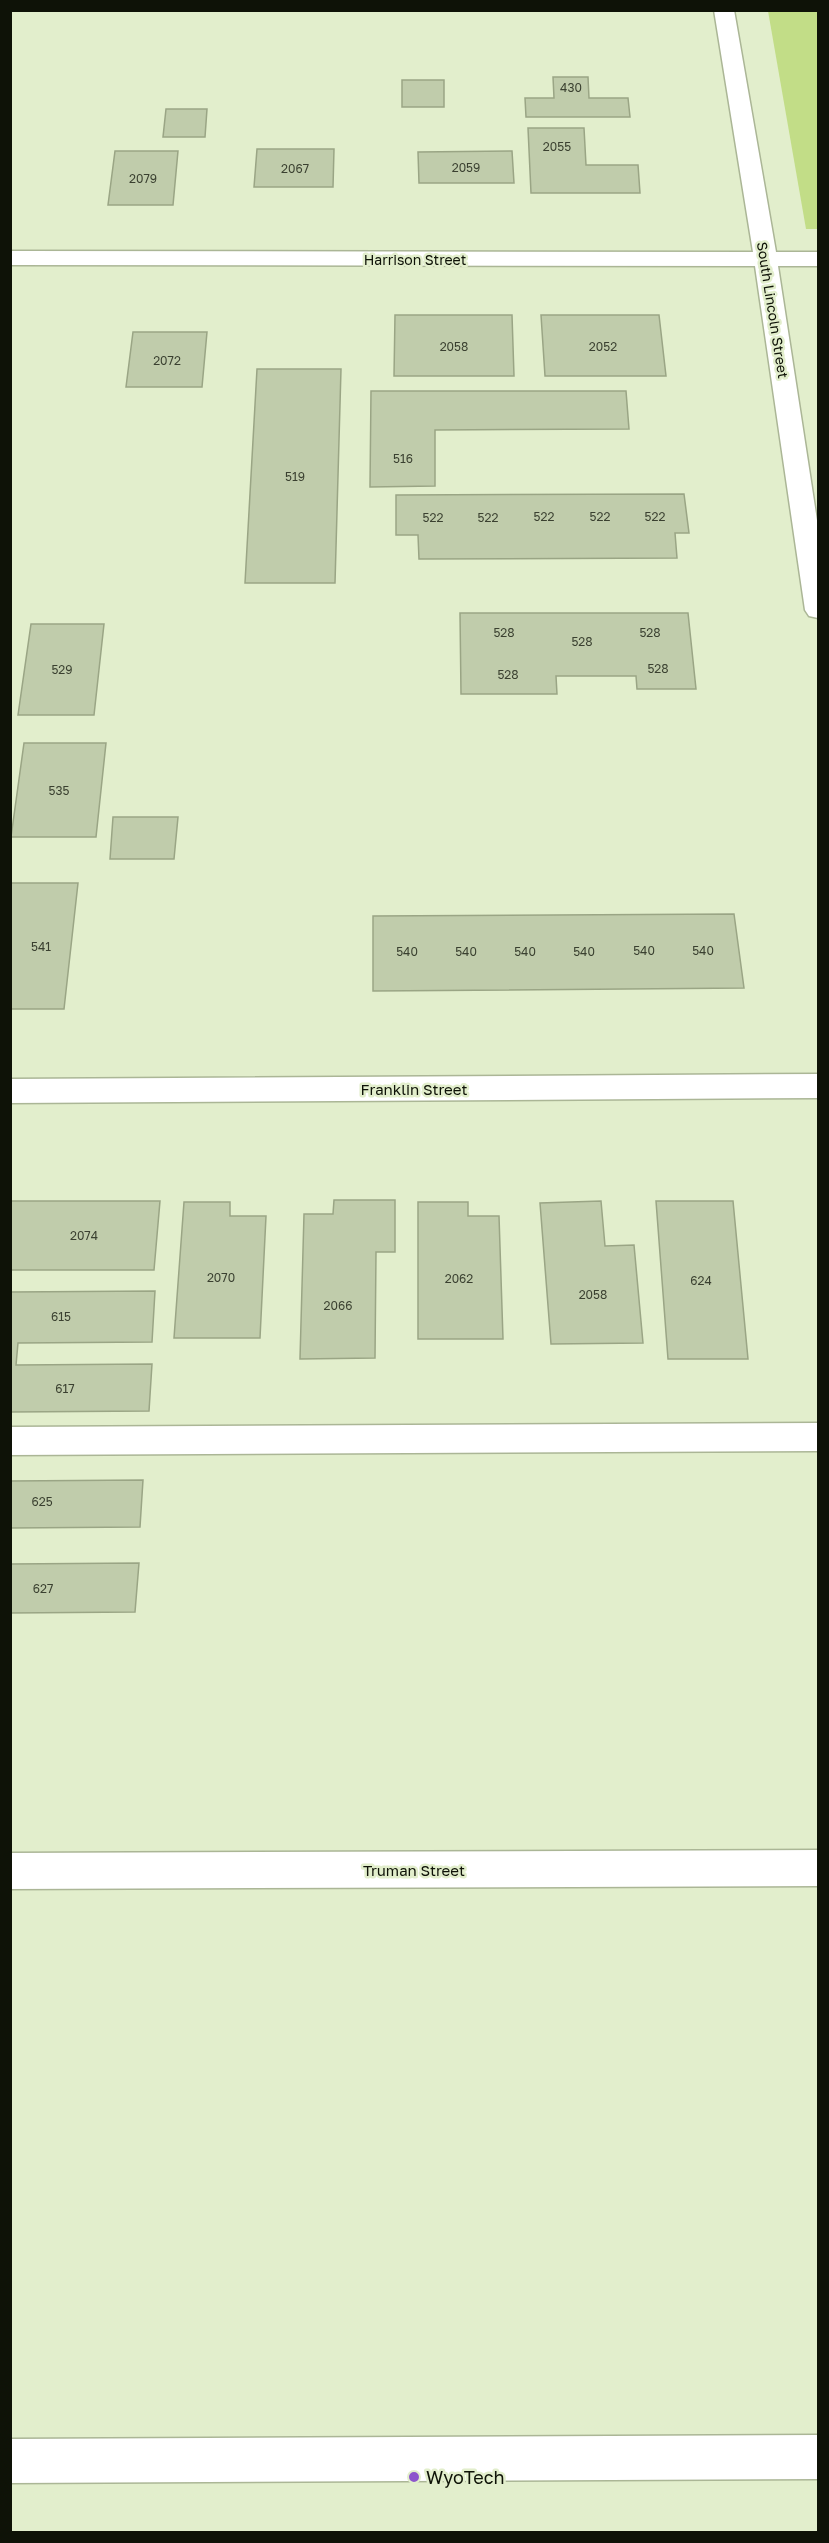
<svg xmlns="http://www.w3.org/2000/svg" width="829" height="2543" font-family="'Golos Text',sans-serif">
<style>
.green{fill:#c2dd87}
.building{fill:#c0ccab;stroke:#9aa585;stroke-width:1.5}
.lines{fill:none;stroke-linecap:round;stroke-linejoin:round}
.service-casing{stroke:#abb696;stroke-width:3}
.minor-casing{stroke:#abb696;stroke-width:3}
.service{fill:#fff;fill-rule:evenodd}
.minor{fill:#fff;fill-rule:evenodd}
.poi-dot{fill:#8d55cc;stroke:#e2eecc;stroke-width:2}
.labels{text-anchor:middle;dominant-baseline:central;stroke-width:5;stroke-linejoin:round;paint-order:stroke}
.number-label{font-size:12px;fill:#3a4030}
.far-street-label{font-size:14px;fill:#0e1207;stroke:#e2eecc}
.street-label{font-size:15px;fill:#0e1207;stroke:#e2eecc}
.near-poi-label{font-size:18px;fill:#0e1207;stroke:#e2eecc;text-anchor:start}
</style>
<rect width="100%" height="100%" fill="#e2eecc"/>
<!-- green -->
<polygon class="green" points="768,11 818,11 818,229 806,229"/>
<!-- building -->
<g class="building">
<polygon points="553,77 588,77 589,98 628,98 630,117 526,117 525,98 554,98"/>
<rect x="402" y="80" width="42" height="27"/>
<polygon points="166,109 207,109 205,137 163,137"/>
<polygon points="528,128 584,128 586,165 638,165 640,193 531,193"/>
<polygon points="257,149 334,149 333,187 254,187"/>
<polygon points="115,151 178,151 173,205 108,205"/>
<polygon points="512,151 514,183 419,183 418,152"/>
<polygon points="395,315 512,315 514,376 394,376"/>
<polygon points="541,315 659,315 666,376 545,376"/>
<polygon points="133,332 207,332 202,387 126,387"/>
<polygon points="257,369 341,369 335,583 245,583"/>
<polygon points="371,391 626,391 629,429 435,430 435,486 370,487"/>
<polygon points="684,494 689,533 675,533 677,558 419,559 418,535 396,535 396,495"/>
<polygon points="460,613 688,613 696,689 637,689 636,676 556,676 557,694 461,694"/>
<polygon points="31,624 104,624 94,715 18,715"/>
<polygon points="24,743 106,743 96,837 11,837"/>
<polygon points="113,817 178,817 174,859 110,859"/>
<polygon points="10,883 78,883 64,1009 10,1009"/>
<polygon points="734,914 744,988 373,991 373,916"/>
<polygon points="334,1200 395,1200 395,1252 376,1252 375,1358 300,1359 304,1214 333,1214"/>
<polygon points="10,1201 160,1201 154,1270 10,1270"/>
<polygon points="601,1201 605,1246 634,1245 643,1343 551,1344 540,1203"/>
<polygon points="656,1201 733,1201 748,1359 668,1359"/>
<polygon points="184,1202 230,1202 230,1216 266,1216 260,1338 174,1338"/>
<polygon points="418,1202 468,1202 468,1216 499,1216 503,1339 418,1339"/>
<polygon points="155,1291 152,1342 18,1343 16,1365 152,1364 149,1411 10,1412 10,1292"/>
<polygon points="143,1480 140,1527 10,1528 10,1481"/>
<polygon points="139,1563 135,1612 10,1613 10,1564"/>
</g>
<g class="lines">
<defs>
<g id="service">
<polygon points="818,1423 818,1451 10,1455 10,1427"/>
<polygon points="818,2435 818,2479 10,2483 10,2439"/>
</g>
<g id="minor">
<polygon points="714,10 734,10 776,252 818,252 818,266 778,266 818,527 818,618 809,616 805,610 755,266 10,265 10,251 753,252"/>
<polygon points="818,1074 818,1098 10,1103 10,1079"/>
<polygon points="818,1850 818,1886 10,1889 10,1853"/>
</g>
</defs>
<!-- service casing -->
<use href="#service" class="service-casing"/>
<!-- minor casing -->
<use href="#minor" class="minor-casing"/>
<!-- service -->
<use href="#service" class="service"/>
<!-- minor -->
<use href="#minor" class="minor"/>
</g>
<!-- markers -->
<circle class="poi-dot" cx="414" cy="2477" r="6"/>
<g class="labels">
<!-- number labels -->
<g class="number-label">
<text x="571" y="87">430</text>
<text x="557" y="146">2055</text>
<text x="466" y="167">2059</text>
<text x="295" y="168">2067</text>
<text x="143" y="178">2079</text>
<text x="454" y="346">2058</text>
<text x="603" y="346">2052</text>
<text x="167" y="360">2072</text>
<text x="403" y="458">516</text>
<text x="295" y="476">519</text>
<text x="544" y="516">522</text>
<text x="600" y="516">522</text>
<text x="655" y="516">522</text>
<text x="433" y="517">522</text>
<text x="488" y="517">522</text>
<text x="504" y="632">528</text>
<text x="650" y="632">528</text>
<text x="582" y="641">528</text>
<text x="658" y="668">528</text>
<text x="62" y="669">529</text>
<text x="508" y="674">528</text>
<text x="59" y="790">535</text>
<text x="41" y="946">541</text>
<text x="644" y="950">540</text>
<text x="703" y="950">540</text>
<text x="407" y="951">540</text>
<text x="466" y="951">540</text>
<text x="525" y="951">540</text>
<text x="584" y="951">540</text>
<text x="84" y="1235">2074</text>
<text x="221" y="1277">2070</text>
<text x="459" y="1278">2062</text>
<text x="701" y="1280">624</text>
<text x="593" y="1294">2058</text>
<text x="338" y="1305">2066</text>
<text x="61" y="1316">615</text>
<text x="65" y="1388">617</text>
<text x="42" y="1501">625</text>
<text x="43" y="1588">627</text>
</g>
<!-- far-street labels -->
<g class="far-street-label">
<text x="415" y="259">Harrison Street</text>
<text transform="translate(773 310) rotate(81)">South Lincoln Street</text>
</g>
<!-- street labels -->
<g class="street-label">
<text x="414" y="1089">Franklin Street</text>
<text x="414" y="1870">Truman Street</text>
</g>
<!-- near-poi labels -->
<g class="near-poi-label">
<text x="426" y="2477">WyoTech</text>
</g>
</g>
<!-- border -->
<rect width="829" height="2543" fill="none" stroke="#0e1207" stroke-width="24"/>
</svg>
